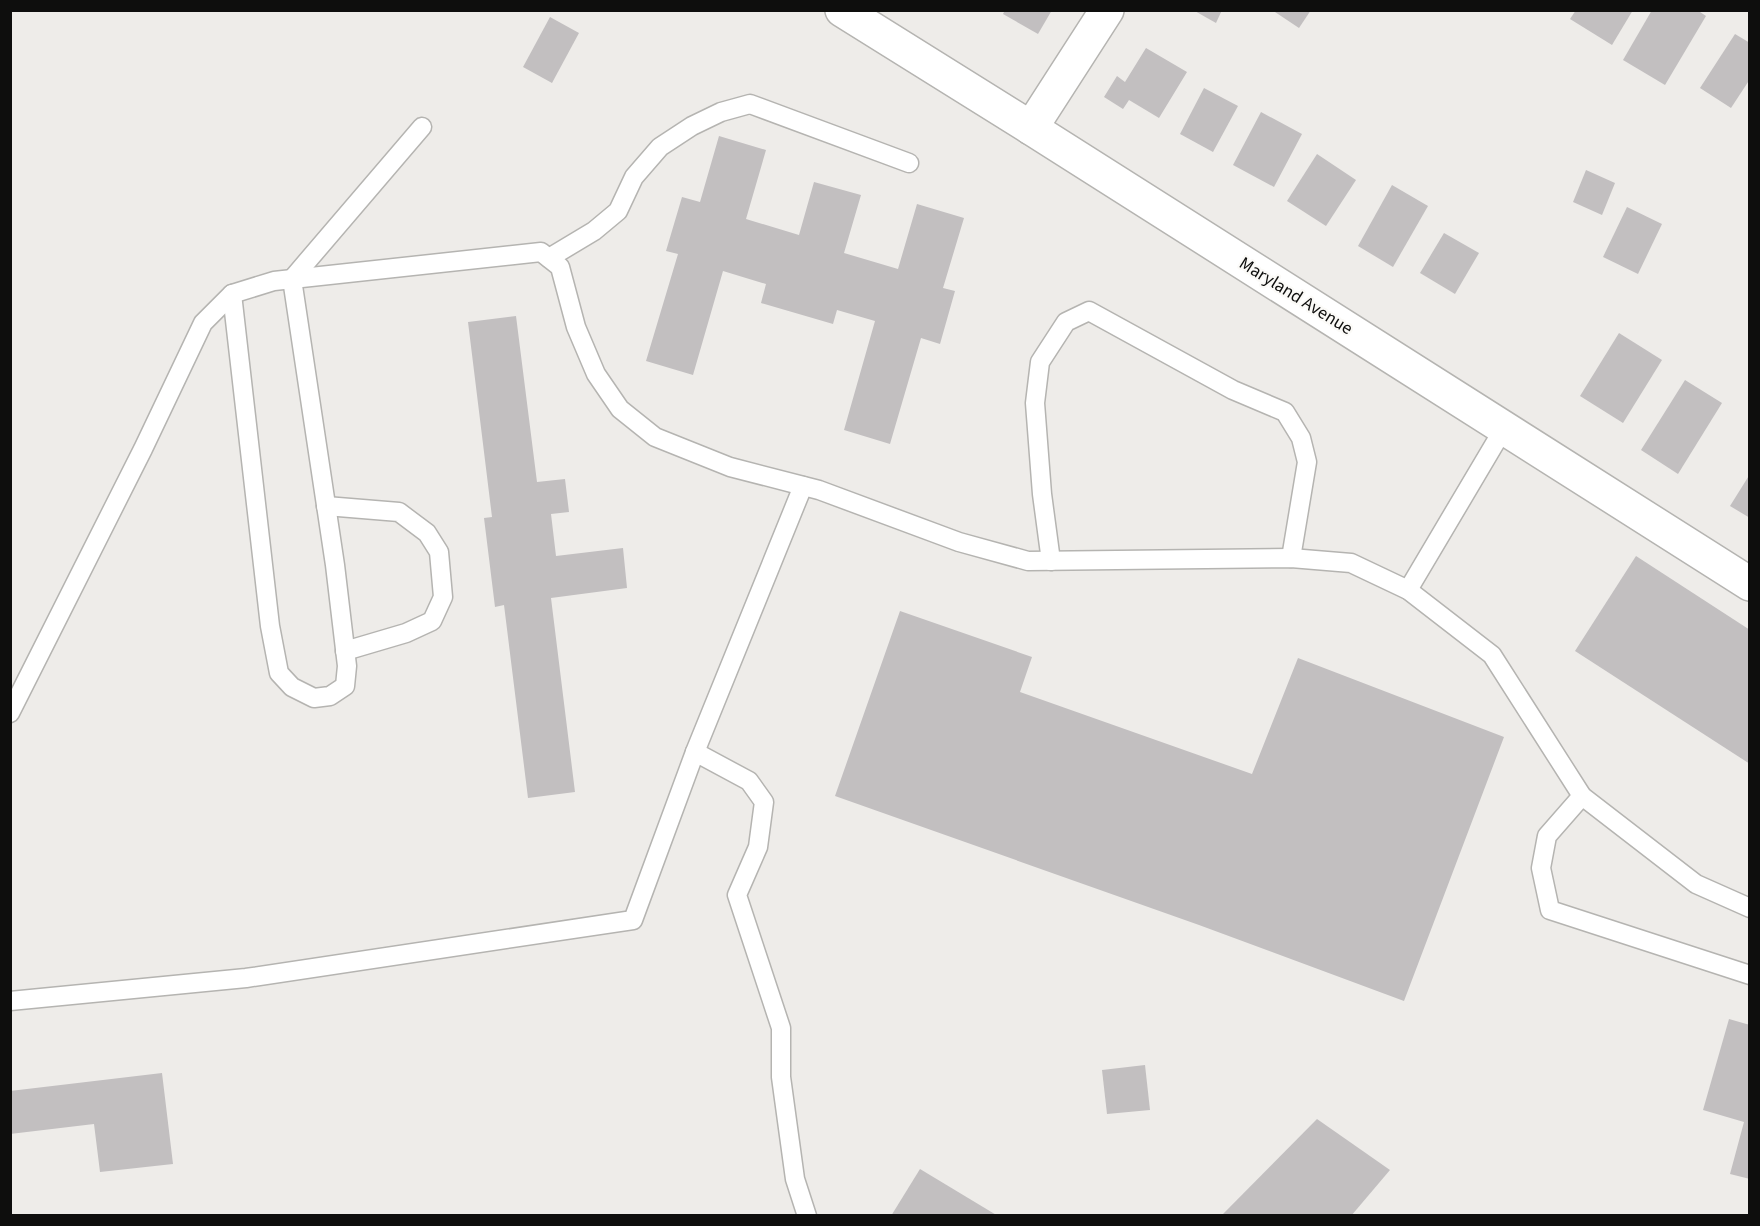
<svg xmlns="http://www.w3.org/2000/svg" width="1760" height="1226" font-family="'Source Sans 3',sans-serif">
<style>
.building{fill:#c2bfc0}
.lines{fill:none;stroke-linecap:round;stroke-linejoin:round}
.service-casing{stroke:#b5b4b1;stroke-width:21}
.minor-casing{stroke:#b5b4b1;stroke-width:36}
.service{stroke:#fff;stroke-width:18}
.minor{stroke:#fff;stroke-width:33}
.labels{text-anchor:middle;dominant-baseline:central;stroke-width:4.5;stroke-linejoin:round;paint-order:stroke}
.street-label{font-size:18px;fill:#0e0e0d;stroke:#fbfaf7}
</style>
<rect width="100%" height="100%" fill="#eeece9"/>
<!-- building -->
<g class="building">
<polygon points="1005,10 1052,10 1038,34 1003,14"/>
<polygon points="1193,10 1222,10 1216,23"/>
<polygon points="1272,10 1311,10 1299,28"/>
<polygon points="1576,10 1633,10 1612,45 1570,19"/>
<polygon points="1652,10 1697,10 1706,16 1665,85 1623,60"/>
<polygon points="550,17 579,33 552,83 523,67"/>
<polygon points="1735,34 1750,43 1750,79 1731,108 1700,88"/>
<polygon points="1146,48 1187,72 1159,118 1129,100 1123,109 1104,97 1117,76 1125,82"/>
<polygon points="1204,88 1238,106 1213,152 1180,134"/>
<polygon points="1261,112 1302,134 1274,187 1233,165"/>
<polygon points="719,136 766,150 746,219 799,235 814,182 861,195 844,253 898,269 917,204 964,218 943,288 955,291 940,344 921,338 890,444 844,430 875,321 837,310 833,324 761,303 766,284 723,271 693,375 646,361 678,254 666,251 682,197 700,202"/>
<polygon points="1317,154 1356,180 1326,226 1287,201"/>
<polygon points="1586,170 1615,183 1602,215 1573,202"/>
<polygon points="1392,185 1428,206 1393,267 1358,246"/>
<polygon points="1627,207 1662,224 1638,274 1603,257"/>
<polygon points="1444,233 1479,253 1455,294 1420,273"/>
<polygon points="516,316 537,482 565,479 569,512 551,514 556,556 623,548 627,588 551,598 575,792 528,798 504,605 495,607 484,518 492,517 468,322"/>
<polygon points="1619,333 1662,360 1623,423 1580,396"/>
<polygon points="1685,380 1722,403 1678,474 1641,450"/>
<polygon points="1750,474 1750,518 1730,506"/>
<polygon points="1636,556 1750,630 1750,764 1575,651"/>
<polygon points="900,611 1032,657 1020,692 1252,774 1298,658 1504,737 1404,1001 1199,925 835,796"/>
<polygon points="1729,1019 1750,1025 1750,1179 1730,1174 1744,1122 1703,1110"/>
<polygon points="1145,1065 1150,1110 1107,1114 1102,1070"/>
<polygon points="162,1073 173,1164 100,1172 94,1124 10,1134 10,1091"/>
<polygon points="1317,1119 1390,1170 1351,1216 1221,1216"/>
<polygon points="920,1169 998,1216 891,1216"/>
</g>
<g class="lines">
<defs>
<g id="service">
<polyline points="549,258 594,231 618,211 634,177 660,147 692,126 721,112 750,104 909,163"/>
<polyline points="232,294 270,626 279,673 292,687 314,698 330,696 345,686 347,666 335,565 292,279 422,127"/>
<polyline points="326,506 399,512 427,533 439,552 443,597 432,621 406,633 345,651"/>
<polyline points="1051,561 1042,494 1035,403 1040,362 1066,322 1089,311 1233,390 1285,412 1301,438 1307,462 1291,558"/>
<polyline points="1408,590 1504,428"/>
<polyline points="10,713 143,449 203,323 232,294 274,281 541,252 560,267 576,327 596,374 620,409 655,437 730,467 819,490 959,542 1028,561 1291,558 1351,563 1408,590 1492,655 1582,796 1696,884 1750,908"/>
<polyline points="695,752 749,781 764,802 758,847 737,895 781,1028 781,1077 795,1179 807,1216"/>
<polyline points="1582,796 1547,836 1541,868 1550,910 1750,975"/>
<polyline points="10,1001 246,978 633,920 695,752 803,486"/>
</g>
<g id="minor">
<polyline points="842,10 1031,128 1750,584"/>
<polyline points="1031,128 1107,10"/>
</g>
</defs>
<!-- service casing -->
<use href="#service" class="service-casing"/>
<!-- minor casing -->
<use href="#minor" class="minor-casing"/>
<!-- service -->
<use href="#service" class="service"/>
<!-- minor -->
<use href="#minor" class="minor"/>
</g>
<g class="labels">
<!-- street labels -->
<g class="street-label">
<text transform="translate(1296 296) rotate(32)">Maryland Avenue</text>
</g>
</g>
<!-- border -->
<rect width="1760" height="1226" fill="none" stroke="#0e0e0d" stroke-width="24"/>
</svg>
